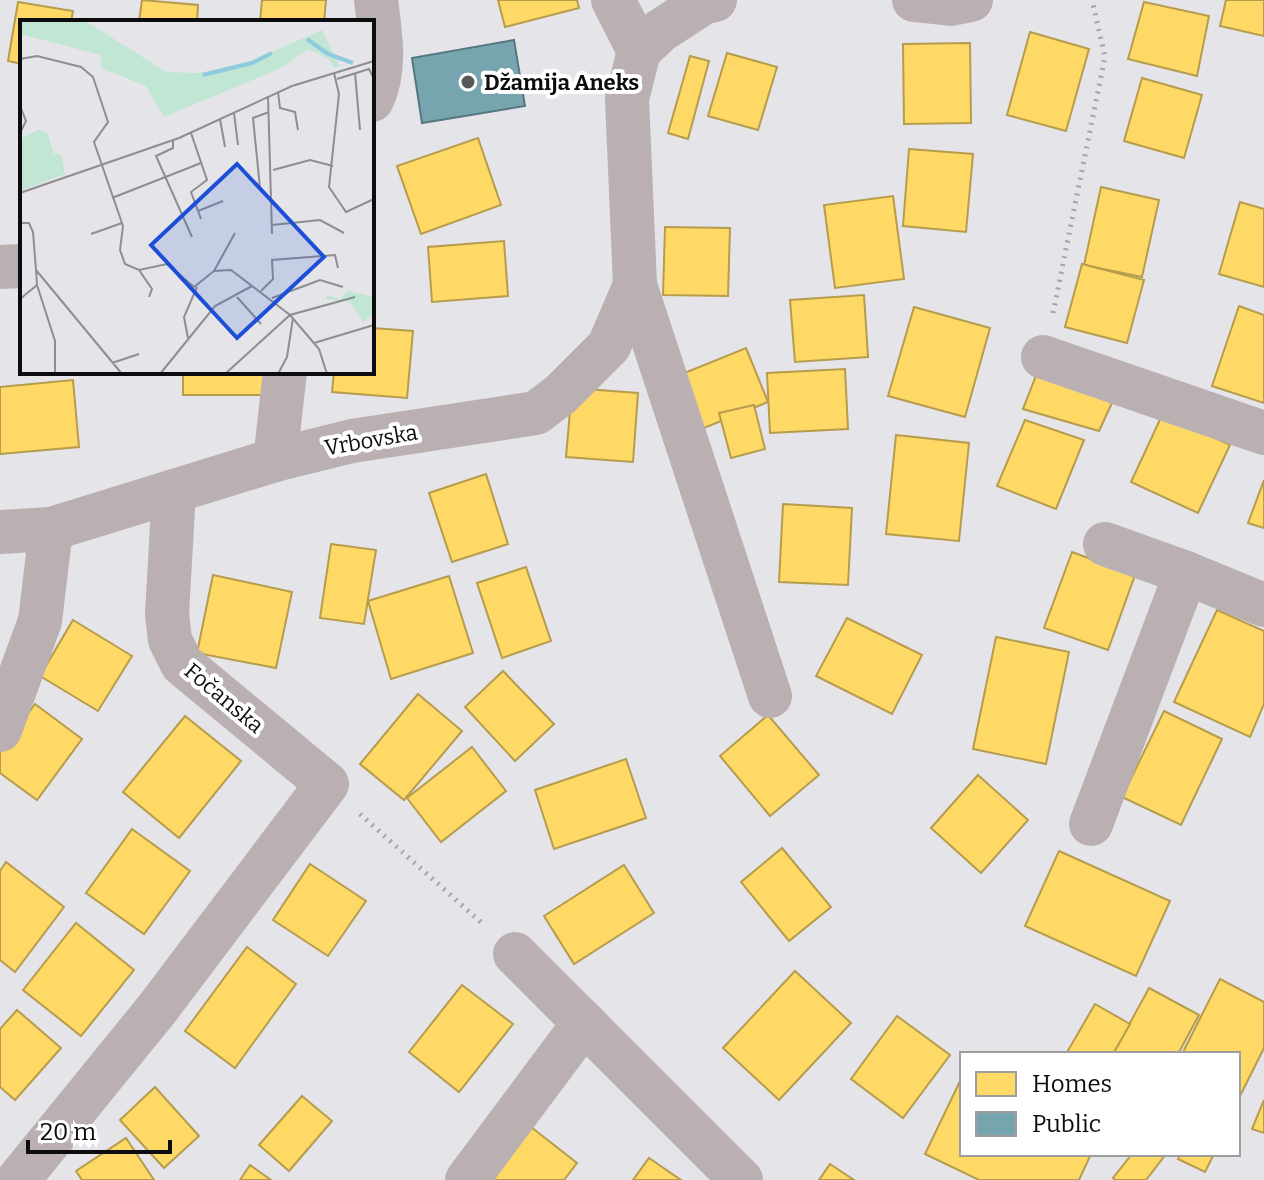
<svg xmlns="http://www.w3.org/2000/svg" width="1264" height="1180" font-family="Bitter,serif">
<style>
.homes{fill:#ffd966;stroke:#b69c4c;stroke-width:2}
.public{fill:#76a5af;stroke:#56777f;stroke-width:2}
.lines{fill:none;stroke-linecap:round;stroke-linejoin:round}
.path{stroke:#a9a3a4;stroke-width:5;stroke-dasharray:2 6;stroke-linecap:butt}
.street{stroke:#bab0b1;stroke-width:44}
.poi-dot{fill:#58585b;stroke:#fff;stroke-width:3}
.labels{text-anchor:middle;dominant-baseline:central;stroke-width:8;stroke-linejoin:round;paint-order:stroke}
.poi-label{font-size:22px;font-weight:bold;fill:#0c0c0f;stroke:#fff;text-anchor:start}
.street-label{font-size:22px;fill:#0c0c0f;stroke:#fff}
.inset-river{fill:none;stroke:#8fcade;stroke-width:4}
.inset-road{fill:none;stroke:#8e8e92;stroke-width:2}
.view{fill:#1d4ed8;fill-opacity:0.15;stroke:#1d4ed8;stroke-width:4}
.inset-edge{fill:none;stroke:#0c0c0f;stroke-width:4}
</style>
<rect width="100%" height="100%" fill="#e4e4e9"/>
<!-- homes -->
<g class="homes">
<polygon points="142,0 198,5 197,22 139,22"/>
<polygon points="262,0 326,0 324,22 260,22"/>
<polygon points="498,0 577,0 579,8 505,27"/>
<polygon points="1226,0 1264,0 1264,36 1220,26"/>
<polygon points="18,2 73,11 71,22 22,22 22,64 8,61"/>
<polygon points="1144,2 1209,16 1197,76 1128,59"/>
<polygon points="1030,32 1089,49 1066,131 1007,115"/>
<polygon points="970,43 971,123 904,124 903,44"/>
<polygon points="727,53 777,67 758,130 708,116"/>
<polygon points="690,56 709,61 688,139 668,133"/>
<polygon points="1142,78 1202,95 1184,158 1124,141"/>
<polygon points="478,138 501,205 421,234 397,166"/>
<polygon points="909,149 973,154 966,232 903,226"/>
<polygon points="1101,187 1159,200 1142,277 1084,265"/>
<polygon points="893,196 904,279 835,288 824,205"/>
<polygon points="1240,202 1264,209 1264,287 1219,274"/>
<polygon points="665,227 730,228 728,296 663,295"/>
<polygon points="504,241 508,296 432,302 428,247"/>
<polygon points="1082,264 1144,280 1127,343 1065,327"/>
<polygon points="864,295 868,357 795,362 790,300"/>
<polygon points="1239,306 1264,315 1264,403 1212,386"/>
<polygon points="914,307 990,328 965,417 888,396"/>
<polygon points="372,328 413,331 407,398 332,392 334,372 372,372"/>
<polygon points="746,348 768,402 699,430 677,376"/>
<polygon points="1039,368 1117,392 1099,431 1023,409"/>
<polygon points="845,369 848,429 770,433 767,373"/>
<rect x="183" y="372" width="94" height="23"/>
<polygon points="73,380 79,447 0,454 0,387"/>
<polygon points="572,388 638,393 633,462 566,457"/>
<polygon points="754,405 765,449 731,458 719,413"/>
<polygon points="1163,413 1230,445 1198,513 1131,482"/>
<polygon points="1025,420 1084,440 1056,509 997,486"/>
<polygon points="896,435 969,443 959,541 886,534"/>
<polygon points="486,474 508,544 452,562 429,493"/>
<polygon points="1264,480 1264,528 1248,523"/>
<polygon points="783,504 852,508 848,585 779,582"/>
<polygon points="331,544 376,550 364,624 320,618"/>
<polygon points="1072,552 1135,575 1108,650 1044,628"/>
<polygon points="526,567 551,641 502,658 477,583"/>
<polygon points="213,575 292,592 276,668 197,653"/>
<polygon points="449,576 473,653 391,679 368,601"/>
<polygon points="1217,610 1264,631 1264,704 1250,737 1174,702"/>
<polygon points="847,618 922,655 892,714 816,676"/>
<polygon points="73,620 132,656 98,711 40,676"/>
<polygon points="996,637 1069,652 1046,764 973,749"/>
<polygon points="503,671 554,724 515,761 465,707"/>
<polygon points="418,694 462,731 404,800 360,764"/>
<polygon points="35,704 82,739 37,800 0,773 0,752"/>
<polygon points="1164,711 1222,739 1181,825 1122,797"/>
<polygon points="768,715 819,775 770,816 720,756"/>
<polygon points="185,716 241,761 179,838 123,792"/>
<polygon points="472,747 506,791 441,842 407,798"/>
<polygon points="626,759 646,818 554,849 535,790"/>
<polygon points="978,775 1028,820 981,873 931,828"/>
<polygon points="132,829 190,871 144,934 86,893"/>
<polygon points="782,848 831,907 789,941 741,882"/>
<polygon points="1059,851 1170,901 1136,976 1025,926"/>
<polygon points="6,862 64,907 15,972 0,960 0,871"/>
<polygon points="310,864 366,901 328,956 273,920"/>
<polygon points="624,865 654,913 574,964 544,916"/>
<polygon points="76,923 134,970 81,1036 23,990"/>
<polygon points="247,947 296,984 235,1068 185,1031"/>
<polygon points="795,971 851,1023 779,1100 723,1048"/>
<polygon points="1220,979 1264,1002 1264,1048 1238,1100 1238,1054 1182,1054"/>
<polygon points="462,985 513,1024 459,1092 409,1052"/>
<polygon points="1149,988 1199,1015 1178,1054 1113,1054"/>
<polygon points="1095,1004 1130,1024 1113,1054 1066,1054"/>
<polygon points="17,1010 61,1048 15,1100 0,1087 0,1029"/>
<polygon points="897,1016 950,1055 903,1118 851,1079"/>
<polygon points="962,1077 962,1154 1091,1154 1079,1180 979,1180 925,1154"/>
<polygon points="155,1087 199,1136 164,1168 120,1120"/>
<polygon points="302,1096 332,1121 289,1171 259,1145"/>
<polygon points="1264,1100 1264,1133 1252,1129"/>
<polygon points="531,1127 577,1163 564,1180 491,1180"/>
<polygon points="126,1138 154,1180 82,1180 76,1171"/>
<polygon points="1132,1154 1166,1154 1146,1180 1115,1180 1113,1178"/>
<polygon points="1181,1154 1214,1154 1205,1172 1178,1159"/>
<polygon points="649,1158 681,1180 633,1180"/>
<polygon points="830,1164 854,1180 819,1180"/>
<polygon points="250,1165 271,1180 240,1180"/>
</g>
<!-- public -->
<polygon class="public" points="514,40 525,106 422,123 412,58"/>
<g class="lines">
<!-- path -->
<g class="path">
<polyline points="1053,313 1105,57 1092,0"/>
<polyline points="360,814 484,925"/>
</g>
<!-- street -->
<g class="street">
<polyline points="613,0 639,51"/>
<polyline points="914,0 951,4 971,0"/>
<path d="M372 100C387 69 380 33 376 0"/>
<polyline points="0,267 22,266"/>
<polyline points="635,285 770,696"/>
<polyline points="1043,357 1264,433"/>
<polyline points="275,460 285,372"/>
<polyline points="0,532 51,529 275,460 352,441 536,413 561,394 609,346 635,285 627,99 639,51 660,31 703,3 715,0"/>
<polyline points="1105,544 1186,573 1264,605"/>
<polyline points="0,730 40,621 51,529"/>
<polyline points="1091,824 1186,573"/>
<polyline points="515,954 741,1180"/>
<polyline points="18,1180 157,1009 327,784 182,664 170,640 167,614 174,491"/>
<polyline points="467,1180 584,1023"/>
</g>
</g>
<!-- markers -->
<circle class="poi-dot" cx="468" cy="82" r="8"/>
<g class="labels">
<!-- poi labels -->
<g class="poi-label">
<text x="484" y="82">Džamija Aneks</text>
</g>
<!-- street labels -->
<g class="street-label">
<text transform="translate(371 440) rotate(-10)">Vrbovska</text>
<text transform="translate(224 698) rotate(40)">Fočanska</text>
</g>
</g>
<!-- overview -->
<g transform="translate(20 20)">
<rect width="354" height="354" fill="#e4e4e9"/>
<path d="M20 109 28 114 33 133 41 134 45 154 0 171V119Z" fill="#c2e6d4"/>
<path d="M0 0H64L146 52 179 53 231 41 302 10 320 46 314 48 309 39 288 29 261 48 144 97 126 66 81 48V35L0 14ZM328 271 354 277V293L343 302 330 282 306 279 308 275 320 279Z" fill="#c2e6d4"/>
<path class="inset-river" d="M287 19 308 34 333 43M183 55 232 43 252 33"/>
<path class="inset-road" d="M0 39 17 36 61 47 73 57 88 102 74 122 103 206 100 230 105 244 119 250 147 244 174 267 194 251 211 250 270 295 299 329 307 354M314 53 319 74 309 167 326 192 354 179M335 53 340 110M317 59 349 49 354 59M258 72 260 88 275 92 278 110M248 76 252 214M0 86 6 101 0 113M214 93 218 125M200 99 205 127M171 113 187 160 171 172 181 199M153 120V128L136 136 172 217M253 150 290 140 313 146M240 168 233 98 249 92M0 173 159 118 272 66 354 41M92 178 181 143M178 191 203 181M0 203H9L13 212 16 250 102 354M252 205 300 200 324 213M71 214 102 203M119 250 132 269 129 277M194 251 215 213M17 265 35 321V354M241 271 253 259 252 240 315 235 318 248M217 277 241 304M252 278 300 260 323 267M0 279 17 265 16 250M168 318 164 297 177 267M294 323 354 305M92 343 119 334M140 354 195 286 232 266M205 354 270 295 335 277M258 354 267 337 273 298"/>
<path class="view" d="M217 144 304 237 217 318 131 225Z"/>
<rect width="354" height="354" class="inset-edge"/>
</g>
<!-- legend -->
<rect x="960" y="1052" width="280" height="104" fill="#ffffff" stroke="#9e9e9f" stroke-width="2"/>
<rect x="976" y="1072" width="40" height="24" fill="#ffd966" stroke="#9e9e9f" stroke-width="2"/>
<text x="1032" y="1092" font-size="24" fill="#0c0c0f">Homes</text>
<rect x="976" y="1112" width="40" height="24" fill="#76a5af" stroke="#9e9e9f" stroke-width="2"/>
<text x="1032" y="1132" font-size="24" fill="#0c0c0f">Public</text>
<!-- scale -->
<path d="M28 1140v12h142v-12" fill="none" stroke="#0c0c0f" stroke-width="4"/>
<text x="40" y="1140" font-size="24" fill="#0c0c0f" stroke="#ffffff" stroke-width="6" paint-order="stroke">20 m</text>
</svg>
